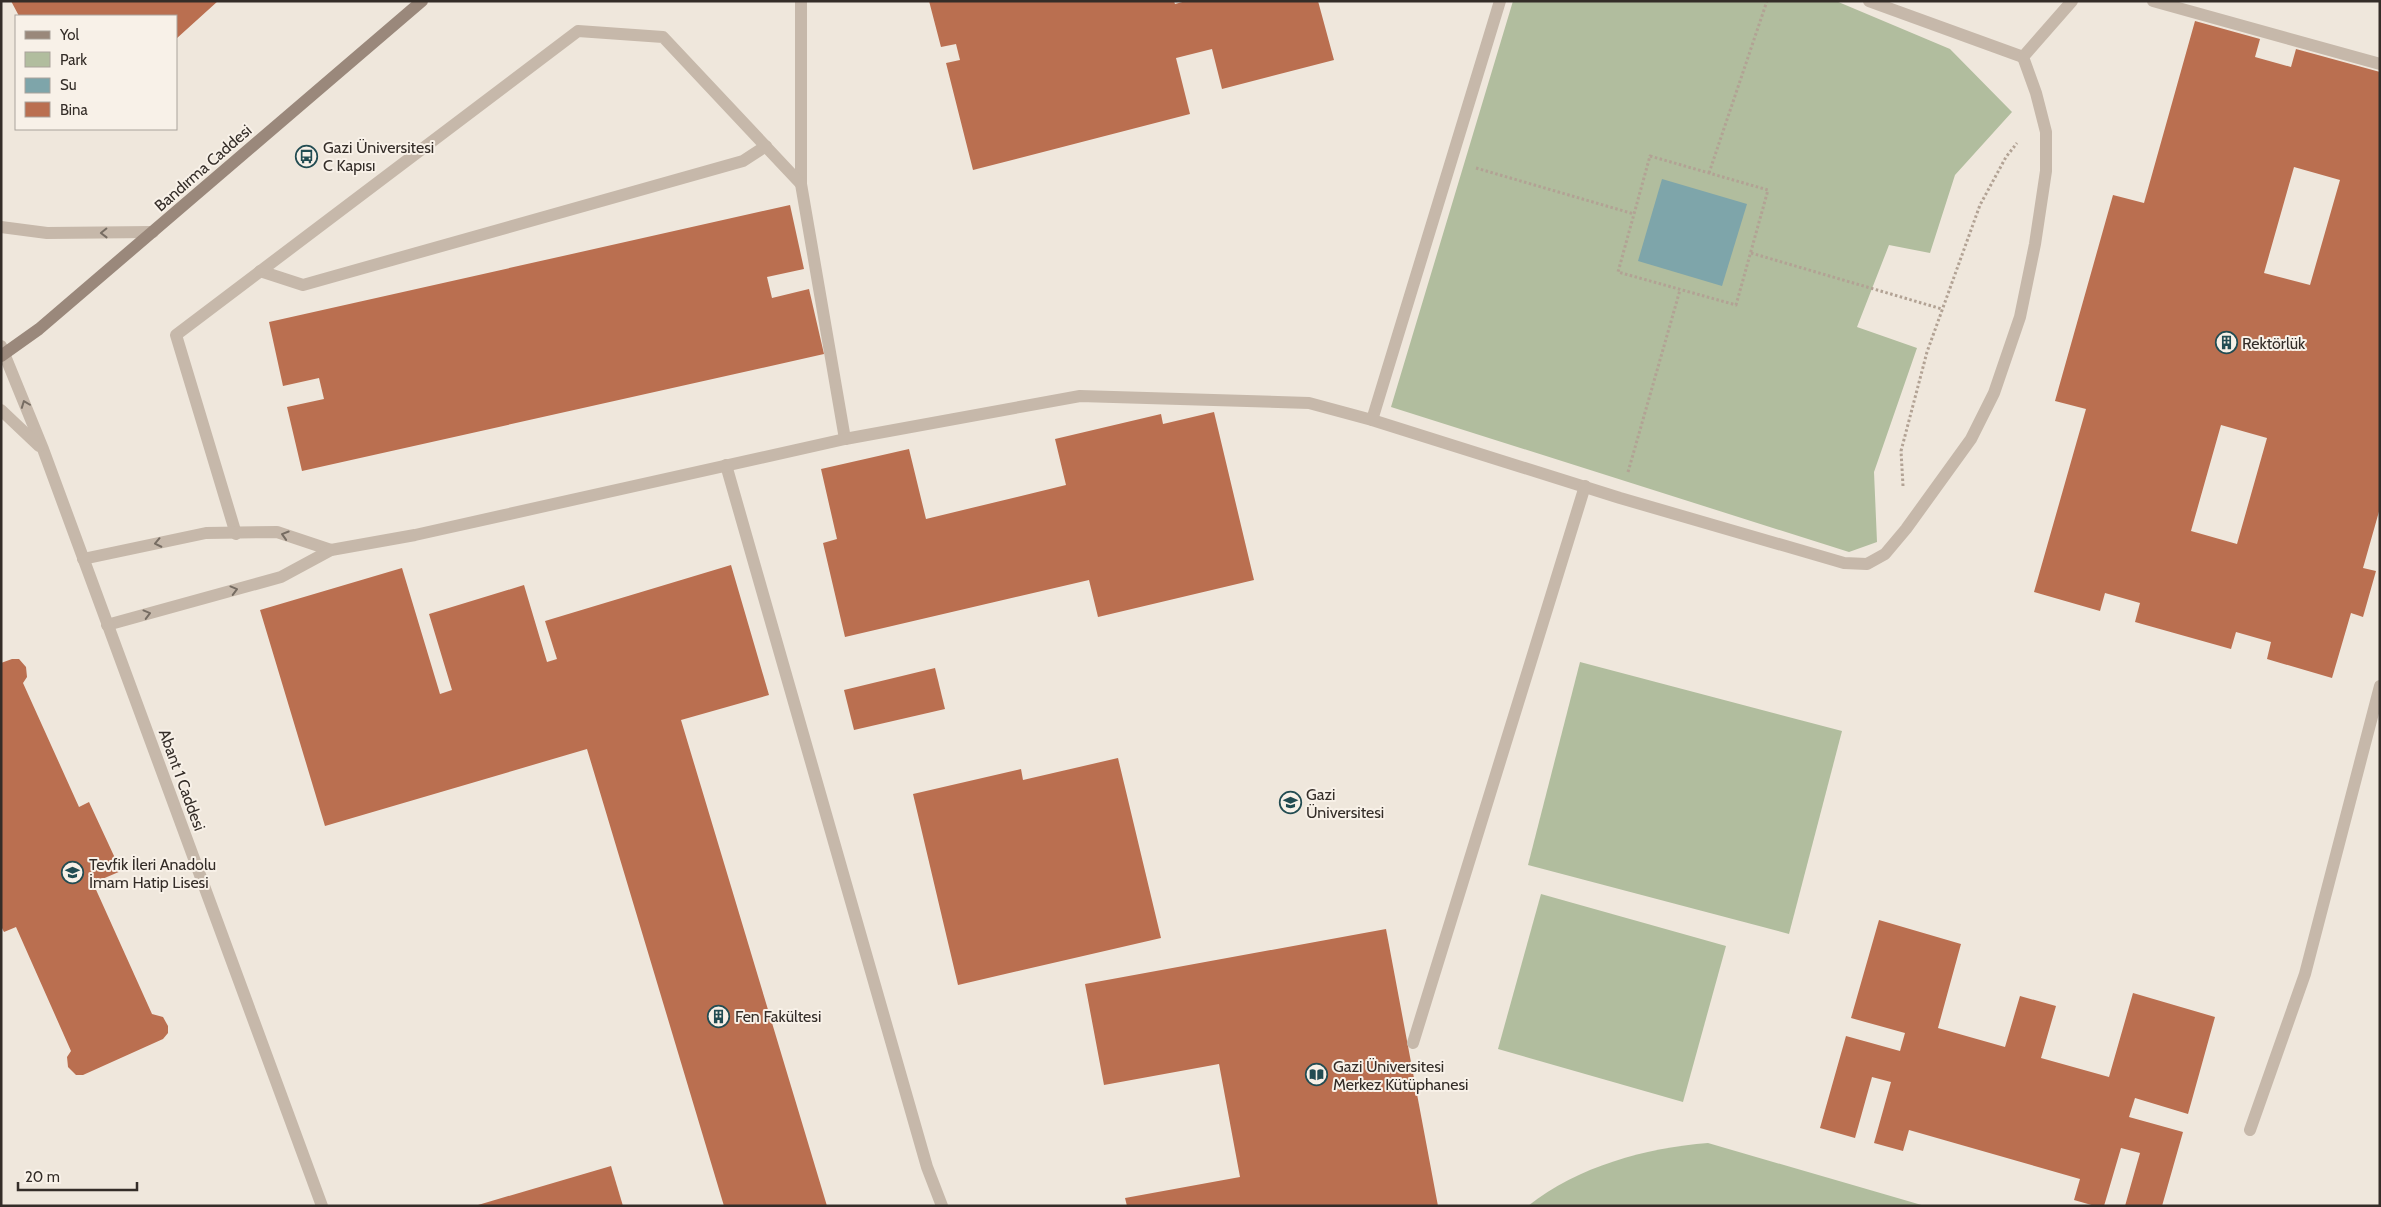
<svg xmlns="http://www.w3.org/2000/svg" width="2381" height="1207" font-family="Cabin,sans-serif">
<style>
.green{fill:#b1bd9e}
.water{fill:#7ea5aa}
.building{fill:#ba6f50;fill-rule:evenodd}
.lines{fill:none;stroke-linecap:round;stroke-linejoin:round}
.path{stroke:#b2a294;stroke-width:3;stroke-dasharray:2.5 2.5;stroke-linecap:butt}
.service{stroke:#c6b8aa;stroke-width:12}
.minor{stroke:#c6b8aa;stroke-width:12}
.secondary{stroke:#9a887b;stroke-width:12}
.oneway{stroke:#766c62}
.labels{text-anchor:middle;dominant-baseline:central;stroke-width:4;stroke-linejoin:round;paint-order:stroke}
.poi-label{font-size:16px;fill:#342d28;stroke:#f8f1e8;text-anchor:start}
.street-label{font-size:16px;fill:#342d28;stroke:#f8f1e8}
</style>
<rect width="100%" height="100%" fill="#efe7dc"/>
<!-- green -->
<g class="green">
<polygon points="1513,1 1836,1 1950,49 2012,112 1955,175 1930,253 1889,245 1857,327 1917,348 1874,472 1877,542 1849,552 1391,407"/>
<polygon points="1580,662 1842,731 1789,934 1528,865"/>
<polygon points="1541,894 1726,946 1683,1102 1498,1049"/>
<path d="M1708 1143 1925 1206H1528C1578 1166 1646 1148 1708 1143Z"/>
</g>
<!-- water -->
<polygon class="water" points="1662,179 1747,204 1722,286 1638,261"/>
<!-- building -->
<g class="building">
<polygon points="11,1 218,1 176,39 176,16 19,16"/>
<polygon points="929,1 1174,1 1175,4 1186,1 1318,1 1334,60 1222,89 1212,49 1176,58 1190,114 973,170 946,63 960,60 956,44 941,47"/>
<path d="M2195 21 2260 39 2255 57 2291 67 2296 49 2380 72V508L2363 568 2376 571 2363 617 2351 613 2332 678 2267 659 2271 642 2236 632 2231 649 2135 622 2140 603 2105 593 2100 611 2034 592 2086 409 2055 401 2113 195 2144 203ZM2294 167 2340 180 2310 285 2264 273ZM2221 425 2267 438 2237 544 2191 531Z"/>
<polygon points="790,205 804,269 767,277 772,298 809,289 824,354 302,471 287,407 324,399 319,378 283,386 269,322"/>
<polygon points="1214,412 1254,580 1098,617 1089,580 845,637 823,543 837,539 821,469 909,449 926,519 1066,485 1055,439 1161,414 1163,424"/>
<polygon points="731,565 769,695 681,720 827,1206 724,1206 587,749 325,826 260,610 402,568 440,694 452,690 429,614 524,585 547,662 557,659 545,621"/>
<polygon points="12,659 19,659 26,667 27,677 23,683 79,807 89,802 121,871 93,883 152,1014 163,1017 168,1026 168,1033 163,1039 83,1075 76,1075 68,1067 67,1057 71,1051 16,927 4,932 1,926 1,663"/>
<polygon points="935,668 945,709 854,730 844,690"/>
<polygon points="1118,758 1161,938 958,985 913,794 1021,769 1023,780"/>
<polygon points="1879,920 1961,944 1938,1028 2005,1047 2020,996 2056,1006 2041,1058 2109,1077 2133,993 2215,1017 2188,1114 2135,1098 2129,1117 2183,1132 2162,1206 2125,1206 2140,1153 2121,1148 2104,1206 2095,1206 2074,1200 2080,1179 1909,1130 1903,1151 1874,1143 1891,1082 1872,1077 1855,1138 1820,1128 1846,1036 1900,1051 1905,1033 1851,1018"/>
<polygon points="1386,929 1438,1206 1127,1206 1125,1198 1240,1177 1219,1064 1104,1085 1085,984"/>
<polygon points="611,1166 623,1206 478,1206 478,1205"/>
</g>
<g class="lines">
<!-- path -->
<g class="path">
<polygon points="1650,156 1768,190 1736,305 1618,272"/>
<polyline points="1476,168 1634,214"/>
<polyline points="1709,173 1767,1"/>
<polyline points="1751,253 1942,309"/>
<polyline points="1628,472 1680,290"/>
<polyline points="1903,486 1901,451 1927,352 1980,205 2006,157 2017,143"/>
</g>
<!-- service -->
<g class="service">
<polyline points="801,1 801,184 845,439"/>
<polyline points="1869,1 2023,57"/>
<polyline points="2153,1 2380,64"/>
<polyline points="260,271 303,285 743,161 766,146"/>
<polyline points="1372,420 1500,1"/>
<polyline points="726,465 927,1167 942,1206"/>
<polyline points="236,534 176,335 578,31 663,37 801,184"/>
<polyline points="83,559 206,533 277,532 331,550"/>
<polyline points="107,625 281,577 331,550 415,535 845,439 1080,396 1309,403 1372,420 1620,498 1844,563 1867,564 1885,554 1906,529 1971,439 1994,393 2020,317 2035,244 2046,171 2046,132 2036,93 2023,57 2072,1"/>
<polyline points="2250,1130 2305,974 2380,686"/>
</g>
<!-- minor -->
<g class="minor">
<polyline points="1,227 47,233 153,232"/>
<polyline points="1,346 43,449 322,1206"/>
<polyline points="1,410 39,446"/>
<polyline points="1413,1043 1585,486"/>
</g>
<!-- secondary -->
<polyline class="secondary" points="1,356 39,329 422,1"/>
</g>
<!-- one-way arrows -->
<defs><path id="oneway-chevron" d="M-2-3.5L2.5 0L-2 3.5" fill="none" stroke-width="1.6" stroke-linecap="round" stroke-linejoin="round" transform="scale(1.25)"/></defs>
<g class="oneway">
<use href="#oneway-chevron" transform="translate(104 233) rotate(179)"/>
<use href="#oneway-chevron" transform="translate(25 404) rotate(-111)"/>
<use href="#oneway-chevron" transform="translate(285 535) rotate(-163)"/>
<use href="#oneway-chevron" transform="translate(158 543) rotate(168)"/>
<use href="#oneway-chevron" transform="translate(234 590) rotate(-15)"/>
<use href="#oneway-chevron" transform="translate(147 614) rotate(-15)"/>
</g>
<!-- icons -->
<defs>
<symbol id="bus-ring" viewBox="-11 -11 22 22"><circle r="9.5" fill="#f8f1e8" stroke="#224c52" stroke-width="1.5"/><path d="M-5-6H5V4H4V6H2V4H-2V6H-4V4H-5ZM-3.5-4V0h7V-4ZM-3.5 1.2v1.5H-2V1.2ZM2 1.2v1.5H3.5V1.2Z" fill="#224c52"/></symbol>
<symbol id="building-ring" viewBox="-11 -11 22 22"><circle r="9.5" fill="#f8f1e8" stroke="#224c52" stroke-width="1.5"/><path d="M-4-6H4V6H1V3H-1V6H-4ZM-2.5-4.3h1.7v1.8h-1.7ZM.8-4.3h1.7v1.8H.8ZM-2.5-1h1.7V.8h-1.7ZM.8-1h1.7V.8H.8Z" fill="#224c52"/></symbol>
<symbol id="university-ring" viewBox="-11 -11 22 22"><circle r="9.5" fill="#f8f1e8" stroke="#224c52" stroke-width="1.5"/><path d="M0-5L7-2L0 1L-7-2ZM-4 1L0 2.5L4 1V4Q0 6-4 4Z" fill="#224c52"/></symbol>
<symbol id="school-ring" viewBox="-11 -11 22 22"><circle r="9.5" fill="#f8f1e8" stroke="#224c52" stroke-width="1.5"/><path d="M0-5L7-2L0 1L-7-2ZM-4 1L0 2.5L4 1V4Q0 6-4 4Z" fill="#224c52"/></symbol>
<symbol id="library-ring" viewBox="-11 -11 22 22"><circle r="9.5" fill="#f8f1e8" stroke="#224c52" stroke-width="1.5"/><path d="M-6-4Q-3-5.5-.7-3.5V5Q-3 3-6 4ZM6-4Q3-5.5 .7-3.5V5Q3 3 6 4Z" fill="#224c52"/></symbol>
</defs>
<g fill-rule="evenodd">
<use href="#bus-ring" x="294" y="144" width="25" height="25"/>
<use href="#building-ring" x="2214" y="330" width="25" height="25"/>
<use href="#university-ring" x="1278" y="790" width="25" height="25"/>
<use href="#school-ring" x="60" y="860" width="25" height="25"/>
<use href="#building-ring" x="706" y="1004" width="25" height="25"/>
<use href="#library-ring" x="1304" y="1062" width="25" height="25"/>
</g>
<g class="labels">
<!-- poi labels -->
<g class="poi-label">
<text x="323" y="147">Gazi Üniversitesi<tspan x="323" dy="18">C Kapısı</tspan></text>
<text x="2242" y="343">Rektörlük</text>
<text x="1306" y="794">Gazi<tspan x="1306" dy="18">Üniversitesi</tspan></text>
<text x="89" y="864">Tevfik İleri Anadolu<tspan x="89" dy="18">İmam Hatip Lisesi</tspan></text>
<text x="735" y="1016">Fen Fakültesi</text>
<text x="1333" y="1066">Gazi Üniversitesi<tspan x="1333" dy="18">Merkez Kütüphanesi</tspan></text>
</g>
<!-- street labels -->
<g class="street-label">
<text transform="translate(203 168) rotate(-41)">Bandırma Caddesi</text>
<text transform="translate(182 780) rotate(70)">Abant 1 Caddesi</text>
</g>
</g>
<!-- border -->
<rect width="2381" height="1207" fill="none" stroke="#342d28" stroke-width="5"/>
<!-- legend -->
<rect x="15" y="15" width="162" height="115" fill="#f8f1e8" stroke="#aaa39b"/>
<rect x="25" y="31" width="25" height="8" fill="#9a887b" stroke="#aaa39b"/>
<text x="60" y="40" font-size="15" fill="#342d28">Yol</text>
<rect x="25" y="52" width="25" height="15" fill="#b1bd9e" stroke="#aaa39b"/>
<text x="60" y="65" font-size="15" fill="#342d28">Park</text>
<rect x="25" y="78" width="25" height="15" fill="#7ea5aa" stroke="#aaa39b"/>
<text x="60" y="90" font-size="15" fill="#342d28">Su</text>
<rect x="25" y="102" width="25" height="15" fill="#ba6f50" stroke="#aaa39b"/>
<text x="60" y="115" font-size="15" fill="#342d28">Bina</text>
<!-- scale -->
<path d="M18 1182v8h119v-8" fill="none" stroke="#342d28" stroke-width="2.5"/>
<text x="25" y="1182" font-size="15" fill="#342d28" stroke="#f8f1e8" stroke-width="4" paint-order="stroke">20 m</text>
</svg>
